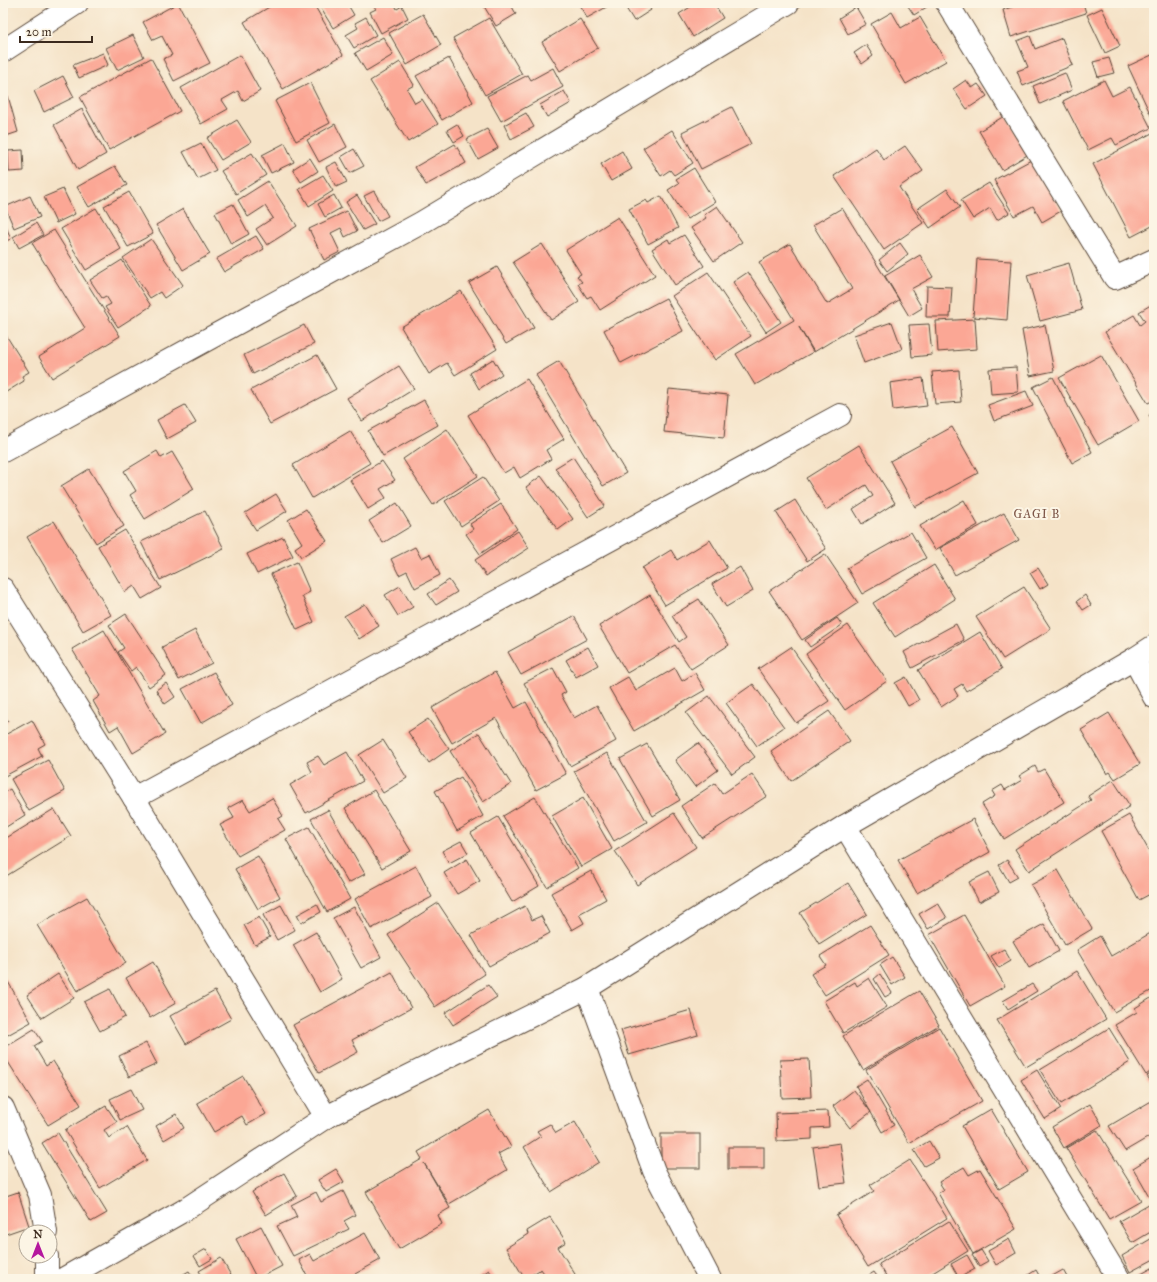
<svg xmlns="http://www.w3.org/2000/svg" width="1157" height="1282" font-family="'IM FELL Great Primer',serif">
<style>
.building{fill:#fba795}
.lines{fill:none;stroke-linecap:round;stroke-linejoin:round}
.minor-casing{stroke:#574638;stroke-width:24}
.minor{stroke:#fff;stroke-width:22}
.labels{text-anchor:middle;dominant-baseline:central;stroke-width:4;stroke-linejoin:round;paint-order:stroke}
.neighbourhood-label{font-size:12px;letter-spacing:1px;fill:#7e5648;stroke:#fcf5e5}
</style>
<rect width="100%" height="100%" fill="#fcf5e5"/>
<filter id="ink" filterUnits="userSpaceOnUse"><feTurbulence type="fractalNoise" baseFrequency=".025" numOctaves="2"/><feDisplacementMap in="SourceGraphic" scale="8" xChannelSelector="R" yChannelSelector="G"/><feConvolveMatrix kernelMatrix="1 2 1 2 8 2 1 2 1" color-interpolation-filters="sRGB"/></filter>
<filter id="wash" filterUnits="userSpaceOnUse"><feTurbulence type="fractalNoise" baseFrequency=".012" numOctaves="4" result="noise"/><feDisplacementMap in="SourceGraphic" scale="16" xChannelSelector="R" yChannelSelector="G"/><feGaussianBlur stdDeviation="0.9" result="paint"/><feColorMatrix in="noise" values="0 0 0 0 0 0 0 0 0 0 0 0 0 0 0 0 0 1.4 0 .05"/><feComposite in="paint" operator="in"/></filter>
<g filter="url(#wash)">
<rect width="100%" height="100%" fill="#f5e3c8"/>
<g id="blocks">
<!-- building -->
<g class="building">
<polygon points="178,3 210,63 174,81 163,59 172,55 162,36 153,40 143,22"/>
<polygon points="276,3 313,3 343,55 283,89 244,22"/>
<polygon points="327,3 351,3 348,5 354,15 333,28 320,7"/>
<polygon points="372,3 394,3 397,9 402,6 408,18 381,33 370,12 376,9"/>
<polygon points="482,3 510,3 516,14 496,26"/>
<polygon points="578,3 609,3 610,5 587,18"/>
<polygon points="627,3 647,3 651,10 634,21 624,5"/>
<polygon points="697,3 714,3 723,18 693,37 679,14"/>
<polygon points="906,3 933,3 914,15"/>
<polygon points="1024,3 1083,3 1086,13 1011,37 1003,10"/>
<polygon points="856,7 866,24 848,34 839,18"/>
<polygon points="1102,8 1120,46 1105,53 1087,15"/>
<polygon points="892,12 901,28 920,17 946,61 906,84 871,24"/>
<polygon points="423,14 441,45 407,65 389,33"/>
<polygon points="366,17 376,35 354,48 346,35 358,28 355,23"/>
<polygon points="489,18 522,74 485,95 453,38"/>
<polygon points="580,19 598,48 560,71 542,42"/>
<polygon points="133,35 144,57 117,70 106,48"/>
<polygon points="1030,36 1035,49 1062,38 1073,65 1023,86 1017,71 1028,67 1017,41"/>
<polygon points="383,37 393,55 366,71 355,53"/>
<polygon points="866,45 873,56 862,64 854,53"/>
<polygon points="103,53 108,65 79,78 73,65"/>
<polygon points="1154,54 1154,122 1128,66"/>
<polygon points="240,55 260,91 243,101 238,91 222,100 228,109 201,124 181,88"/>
<polygon points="151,58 180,111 109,150 80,97"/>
<polygon points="449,58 473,102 442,120 416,76"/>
<polygon points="1109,58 1114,73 1098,77 1093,62"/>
<polygon points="400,62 414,85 407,89 415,103 422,99 438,124 408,142 370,81"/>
<polygon points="553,68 563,87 501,121 487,96 528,75 531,80"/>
<polygon points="1065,73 1072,90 1040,104 1033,86"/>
<polygon points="63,76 74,97 44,112 34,91"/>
<polygon points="966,80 972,88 978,84 987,96 967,109 953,89"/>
<polygon points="1104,80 1112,96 1130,87 1151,128 1116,145 1112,138 1088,150 1063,101"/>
<polygon points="310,83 330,123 296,141 275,101"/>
<polygon points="564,91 571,103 547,117 540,105"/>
<polygon points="8,96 18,132 3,137 3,97"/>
<polygon points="732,107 751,144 701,169 682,132"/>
<polygon points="82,109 106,154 78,170 54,125"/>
<polygon points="526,113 534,127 511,139 504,125"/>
<polygon points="1006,115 1029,154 1002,170 979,131"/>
<polygon points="237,120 251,142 221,160 207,138"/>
<polygon points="335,124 347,147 319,162 307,140"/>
<polygon points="457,124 464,136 454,142 447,130"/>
<polygon points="487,129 498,148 478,159 467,139"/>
<polygon points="672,130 693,163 674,175 670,170 661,176 643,148"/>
<polygon points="1154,132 1154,225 1131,237 1093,164"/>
<polygon points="201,143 216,170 198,179 183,152"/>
<polygon points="285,143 294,162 271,173 262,155"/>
<polygon points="455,144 466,163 426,185 415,167"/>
<polygon points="905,146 923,171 899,187 923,223 884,250 834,176 876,148 884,160"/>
<polygon points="354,149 364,166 350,173 341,157"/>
<polygon points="23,150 24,171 9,172 8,151"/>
<polygon points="622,151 632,169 611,181 601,164"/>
<polygon points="252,153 266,175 236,194 221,171"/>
<polygon points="310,158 318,171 301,182 293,169"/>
<polygon points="1033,159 1061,211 1042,222 1033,206 1014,216 994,180"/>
<polygon points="336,162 347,182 336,187 326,167"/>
<polygon points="115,166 127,185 89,207 77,187"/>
<polygon points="694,168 715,202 687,219 668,190 679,183 676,179"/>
<polygon points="323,175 333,191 309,206 299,189"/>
<polygon points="268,181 297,226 267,245 256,229 273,218 265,206 248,217 238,200"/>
<polygon points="989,183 1009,213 997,220 990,208 973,219 961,200"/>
<polygon points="63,189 75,214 56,223 44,197"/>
<polygon points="947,189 960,207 930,228 917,209"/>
<polygon points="374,191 388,216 378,221 364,196"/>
<polygon points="129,192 153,234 128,247 104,206"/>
<polygon points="334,195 341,208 325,217 318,204"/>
<polygon points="357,195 375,224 363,230 346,202"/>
<polygon points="30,196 40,217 14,228 5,207"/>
<polygon points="661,196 678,228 648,244 629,209 646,200 648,203"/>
<polygon points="233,204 249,234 231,244 215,213"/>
<polygon points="717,206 742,242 714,261 691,228 706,218 704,215"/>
<polygon points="96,208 121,249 86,270 61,229"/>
<polygon points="842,208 899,300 814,352 799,327 813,352 755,385 736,354 794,320 759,262 790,244 827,304 852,289 813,225"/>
<polygon points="183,209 210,254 183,270 156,225"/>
<polygon points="347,211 357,231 345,237 341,228 331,233 340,252 324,260 309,229"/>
<polygon points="618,217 655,275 600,310 591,296 587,298 578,284 582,282 577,276 581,274 566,250"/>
<polygon points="3,219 11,239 3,242"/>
<polygon points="36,223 43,235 19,248 13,237"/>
<polygon points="54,230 120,336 52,378 39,357 85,328 32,243"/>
<polygon points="684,235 704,266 675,285 652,249 668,239 670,243"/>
<polygon points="256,236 264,249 224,272 216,259"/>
<polygon points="151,239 183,285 164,298 160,292 150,298 123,258"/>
<polygon points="900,243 908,254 887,271 879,260"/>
<polygon points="542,244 579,302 551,320 513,262"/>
<polygon points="920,255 933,277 911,289 922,308 909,316 885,276"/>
<polygon points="977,259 1011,261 1007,320 973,317"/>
<polygon points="122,260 151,306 118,327 105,307 111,304 106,296 102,298 90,280"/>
<polygon points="1069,263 1082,310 1040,321 1027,275"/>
<polygon points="497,267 534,328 506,344 469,283"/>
<polygon points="708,272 751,336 715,360 672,296"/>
<polygon points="748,272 781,322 766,332 733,282"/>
<polygon points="927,286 952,287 950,317 926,317"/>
<polygon points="461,291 497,349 455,375 447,363 429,374 401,327"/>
<polygon points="666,298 683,331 621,363 604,330"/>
<polygon points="1154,303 1154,400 1148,403 1105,332 1134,315 1140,325 1145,321 1139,312"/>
<polygon points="975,319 977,349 938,352 936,321"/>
<polygon points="892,322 902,349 864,363 854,335"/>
<polygon points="929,324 932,355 912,357 909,325"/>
<polygon points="304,325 314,344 253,374 244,355"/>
<polygon points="1045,325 1054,371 1030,376 1022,330"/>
<polygon points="4,332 29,372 22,376 24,381 3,394 3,333"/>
<polygon points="317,355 336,389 270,424 251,390"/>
<polygon points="1101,355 1139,421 1098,445 1059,378"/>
<polygon points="493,359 502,374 479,389 470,373"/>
<polygon points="559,361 626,473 603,486 536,375"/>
<polygon points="399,366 414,389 362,421 347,398"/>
<polygon points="1016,367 1018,392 991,394 989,369"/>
<polygon points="959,370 961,402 935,404 932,372"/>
<polygon points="1053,377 1092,452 1072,463 1033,387"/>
<polygon points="923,378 927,406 893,410 890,383"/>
<polygon points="527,379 564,439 546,450 551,459 520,478 514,467 504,473 468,415"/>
<polygon points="669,389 728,395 724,438 664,432"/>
<polygon points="1026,391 1033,406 994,421 988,405"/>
<polygon points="424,400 438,425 383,456 368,431"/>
<polygon points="185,405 196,423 167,439 157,420"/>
<polygon points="1154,412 1154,424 1149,415"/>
<polygon points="952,427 978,473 915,507 890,461"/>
<polygon points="447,429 478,476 433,505 403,459"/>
<polygon points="350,431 370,463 312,498 293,465"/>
<polygon points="859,445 895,503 862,524 853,509 873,496 866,485 826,510 806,478"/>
<polygon points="157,451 161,458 172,452 194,489 145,519 130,495 136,491 124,471"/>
<polygon points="573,457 605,506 588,517 555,468"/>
<polygon points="382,461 395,480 380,489 386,498 368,509 350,480"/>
<polygon points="89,469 124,526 96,543 61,486"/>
<polygon points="541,476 573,519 558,530 526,487"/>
<polygon points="483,477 499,501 461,526 445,501"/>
<polygon points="276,494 287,511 256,530 245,513"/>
<polygon points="795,500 826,549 807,561 776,512"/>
<polygon points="964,500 978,525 935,550 920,526"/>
<polygon points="397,503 411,526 383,543 369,521"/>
<polygon points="501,504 517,529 480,554 466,534 473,529 470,524"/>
<polygon points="306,509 327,541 301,557 295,548 302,543 288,520"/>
<polygon points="205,511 224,549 160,580 141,542"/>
<polygon points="1004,513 1019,540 955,575 940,548"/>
<polygon points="54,521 111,615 83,631 27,537"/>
<polygon points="125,530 161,588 142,599 134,586 125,592 98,546"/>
<polygon points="518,531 529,548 486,576 475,560"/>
<polygon points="911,532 926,558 862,594 847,568"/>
<polygon points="283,537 293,556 257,574 247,554"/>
<polygon points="710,540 727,568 665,605 642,568 671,550 677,560"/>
<polygon points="415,547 421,558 430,554 440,575 415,588 407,571 399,575 391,559"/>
<polygon points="825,554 858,603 802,640 769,591"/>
<polygon points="297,562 310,592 302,596 314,622 297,630 271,574"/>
<polygon points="934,565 955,599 895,637 873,603"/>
<polygon points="740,567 753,591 726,607 712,584"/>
<polygon points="1038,568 1048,584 1040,589 1030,573"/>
<polygon points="449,580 457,592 436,605 428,594"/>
<polygon points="400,586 413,607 398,616 385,595"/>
<polygon points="1024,587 1051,629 1003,659 976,617"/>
<polygon points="650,595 679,642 686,637 672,616 699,599 729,645 691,669 675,645 627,673 599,626"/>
<polygon points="1085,595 1091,605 1083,610 1077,601"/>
<polygon points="365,604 379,626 359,639 344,616"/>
<polygon points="126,614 166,675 149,687 136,667 131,671 118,652 124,648 109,625"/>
<polygon points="574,616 587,639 521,675 508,652"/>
<polygon points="837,618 842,625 810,647 805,640"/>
<polygon points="956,624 964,640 912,668 904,652"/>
<polygon points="848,625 887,681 845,710 806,654"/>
<polygon points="104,630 165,734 133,753 118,726 110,731 93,701 100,696 72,649"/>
<polygon points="195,630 212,663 179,680 162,647"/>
<polygon points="980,632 1002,669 966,691 962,684 954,689 958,696 941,707 918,670"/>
<polygon points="588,647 598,665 576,677 566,660"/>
<polygon points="791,647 829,701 796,723 758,669"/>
<polygon points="553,668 566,692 561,695 574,718 597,705 616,741 570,766 524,683"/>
<polygon points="675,668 682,681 695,673 705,690 634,731 609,688 628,677 636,691"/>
<polygon points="214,672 232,705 201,723 182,689"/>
<polygon points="495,672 515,708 526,702 566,774 536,790 496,718 452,743 432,708"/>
<polygon points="906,677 919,700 908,706 895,683"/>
<polygon points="166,683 175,697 165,704 156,690"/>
<polygon points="753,684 784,727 757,746 726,703"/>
<polygon points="709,696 755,757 732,774 686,713"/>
<polygon points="829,711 850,741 791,781 771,751"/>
<polygon points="3,712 8,721 3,724"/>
<polygon points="1109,713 1140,764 1115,779 1110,772 1107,774 1081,730"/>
<polygon points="428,719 449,749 429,763 408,732"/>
<polygon points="32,720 45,744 38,748 42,756 3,777 3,736"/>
<polygon points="479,733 511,784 483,802 450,751"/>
<polygon points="383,740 407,778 383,793 359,755"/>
<polygon points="698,743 718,770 695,787 675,760"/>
<polygon points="647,744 680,800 653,816 620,759"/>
<polygon points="347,752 363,781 306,813 290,785 312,772 307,762 318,756 324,765"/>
<polygon points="607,753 647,822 614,841 574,771"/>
<polygon points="48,760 65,791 29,811 11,779"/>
<polygon points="1035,766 1038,772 1044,769 1064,802 1004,839 982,804 995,796 992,791 1002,785 1005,790 1022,780 1019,776"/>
<polygon points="752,774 767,796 702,838 681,806 715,783 722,794"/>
<polygon points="461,777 483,816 457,831 435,791"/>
<polygon points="1113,780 1130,806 1029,871 1015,849 1091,800 1088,796"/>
<polygon points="10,789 25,815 3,829 3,793"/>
<polygon points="374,790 411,851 382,868 345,808"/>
<polygon points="535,797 578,868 547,887 503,816"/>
<polygon points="272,798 283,816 278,819 285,830 238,856 220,825 234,818 228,808 243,800 250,811"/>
<polygon points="583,798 612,849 581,867 552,816"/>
<polygon points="54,809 71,836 3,878 3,840"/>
<polygon points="328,810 365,874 348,883 311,819"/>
<polygon points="674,813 696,847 637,885 615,851"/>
<polygon points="1129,815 1154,860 1154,892 1139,900 1101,831"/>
<polygon points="498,817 539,886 512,902 471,833"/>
<polygon points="973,819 990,852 917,893 898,860"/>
<polygon points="309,827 350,899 327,912 286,839"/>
<polygon points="461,841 468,853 449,863 442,851"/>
<polygon points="258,856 280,897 258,909 235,869"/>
<polygon points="467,859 480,881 457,894 444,873"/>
<polygon points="1007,860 1018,877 1009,882 999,865"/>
<polygon points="416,866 432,897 371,929 355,899"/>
<polygon points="1058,870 1092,929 1065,945 1031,885"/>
<polygon points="591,871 606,899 579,914 584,923 572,930 551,893"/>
<polygon points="989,872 999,892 979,902 969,882"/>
<polygon points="848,883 867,914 819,944 800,913"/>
<polygon points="87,897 126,963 77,991 37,925"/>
<polygon points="438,903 485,974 435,1007 388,935"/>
<polygon points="938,903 947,918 928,929 919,914"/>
<polygon points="317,904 321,912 301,923 297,915"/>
<polygon points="281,905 295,930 277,940 263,915"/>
<polygon points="525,906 532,920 541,916 550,933 489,966 471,935"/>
<polygon points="354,907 381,957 361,968 333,918"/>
<polygon points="964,915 1005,986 970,1006 929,935"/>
<polygon points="259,917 270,937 255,945 244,925"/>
<polygon points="1044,924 1059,951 1029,968 1013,941"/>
<polygon points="870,925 889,955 825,995 811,974 826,965 820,956"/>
<polygon points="1154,931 1154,989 1114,1012 1077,950 1100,936 1111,956"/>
<polygon points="316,932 342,979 320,992 293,945"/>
<polygon points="1004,949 1011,961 999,968 991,956"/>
<polygon points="892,957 905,977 892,985 880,965"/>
<polygon points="153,962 176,1003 150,1018 126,978"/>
<polygon points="1077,971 1106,1019 1026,1067 997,1020"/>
<polygon points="392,972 411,1008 352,1040 358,1052 319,1073 293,1025"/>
<polygon points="3,973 31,1022 4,1037 3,1036"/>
<polygon points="58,974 74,998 42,1018 27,995"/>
<polygon points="880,974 892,993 885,997 874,979"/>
<polygon points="869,978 887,1007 843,1033 824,1001 855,982 857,986"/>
<polygon points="1032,984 1037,991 1008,1009 1003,1001"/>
<polygon points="488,985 497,997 453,1025 445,1013"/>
<polygon points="110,989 125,1017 100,1031 84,1002"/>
<polygon points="215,991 231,1019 186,1044 170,1016"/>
<polygon points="919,991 939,1025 863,1070 843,1036"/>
<polygon points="1154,996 1154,1039 1151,1036 1154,1040 1154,1069 1146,1075 1115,1025 1137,1012 1135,1008"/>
<polygon points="691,1010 698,1035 629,1055 621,1030"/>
<polygon points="939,1027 982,1101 909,1143 866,1070"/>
<polygon points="1109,1028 1130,1062 1061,1104 1040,1070"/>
<polygon points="34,1029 42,1041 34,1046 46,1066 53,1061 81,1105 48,1125 3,1054 3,1048"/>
<polygon points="146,1043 157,1064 129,1077 119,1056"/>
<polygon points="809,1059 811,1097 782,1098 780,1060"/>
<polygon points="1037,1070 1061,1109 1045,1119 1021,1080"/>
<polygon points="1154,1072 1154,1086 1147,1076"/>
<polygon points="243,1076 266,1114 247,1125 242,1116 214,1132 197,1103"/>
<polygon points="867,1079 894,1125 882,1132 856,1086"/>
<polygon points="131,1089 142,1110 120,1120 110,1099"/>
<polygon points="854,1090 871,1112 850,1128 833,1106"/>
<polygon points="1153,1100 1154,1102 1154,1134 1125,1151 1109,1126"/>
<polygon points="1090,1104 1102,1125 1064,1148 1052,1127"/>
<polygon points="106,1106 117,1122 104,1130 109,1138 127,1127 147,1160 100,1188 65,1130"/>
<polygon points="991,1109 1028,1172 999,1189 962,1126"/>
<polygon points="489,1110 511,1147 498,1154 507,1170 449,1204 424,1163 450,1208 438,1215 442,1224 399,1249 366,1192 422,1159 418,1152"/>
<polygon points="828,1111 829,1127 812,1128 812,1139 777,1141 776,1113"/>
<polygon points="176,1114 184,1128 164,1140 156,1126"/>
<polygon points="575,1122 599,1162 551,1192 524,1147 541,1136 537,1131 550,1124 556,1133"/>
<polygon points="1097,1130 1141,1201 1109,1219 1066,1148"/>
<polygon points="58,1133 107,1213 91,1222 42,1143"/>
<rect x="661" y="1134" width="39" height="34"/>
<polygon points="929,1141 939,1158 924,1166 914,1150"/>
<polygon points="840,1143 846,1183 819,1186 813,1147"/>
<rect x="728" y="1147" width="36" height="22"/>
<polygon points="1154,1155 1154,1193 1149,1196 1133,1168"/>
<polygon points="910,1160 947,1218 868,1267 836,1215 874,1191 870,1185"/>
<polygon points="964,1167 969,1175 980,1169 1016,1229 973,1254 938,1193 944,1190 939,1182"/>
<polygon points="336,1169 344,1182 326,1192 318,1180"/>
<polygon points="284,1173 297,1196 266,1215 252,1192"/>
<polygon points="343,1191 355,1215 344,1221 349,1229 293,1256 277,1226 297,1217 291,1205 316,1192 321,1202"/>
<polygon points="18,1192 29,1226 3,1235 3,1197"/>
<polygon points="1154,1201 1154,1230 1132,1243 1119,1221"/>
<polygon points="550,1217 566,1242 558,1247 578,1279 548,1279 541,1269 525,1279 506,1248 528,1234 527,1231"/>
<polygon points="949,1221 968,1251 923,1279 888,1279 879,1264"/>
<polygon points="261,1226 282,1266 257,1279 236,1239"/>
<polygon points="365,1233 380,1260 346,1279 309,1279 299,1260 310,1254 314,1261"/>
<polygon points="1154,1237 1154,1259 1130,1272 1122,1256"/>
<polygon points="1009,1239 1016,1253 996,1265 988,1251"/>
<polygon points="206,1249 212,1259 200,1266 194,1256"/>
<polygon points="981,1250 988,1261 979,1266 972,1255"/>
<polygon points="967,1255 975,1269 959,1278 951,1264"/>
<polygon points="221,1258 233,1279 204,1279 199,1271"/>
<polygon points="1154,1267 1154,1279 1132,1279"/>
<polygon points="489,1270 495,1279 475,1279"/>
<polygon points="1036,1270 1041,1279 1022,1279"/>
<polygon points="1063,1270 1068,1279 1047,1279"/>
<polygon points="189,1271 194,1279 175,1279"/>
<polygon points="874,1272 879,1279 863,1279"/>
</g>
</g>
</g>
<g filter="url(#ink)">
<use href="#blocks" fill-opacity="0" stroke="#574638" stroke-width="1"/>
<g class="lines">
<defs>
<g id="minor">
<polyline points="947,3 1115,278 1154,260"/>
<polyline points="3,51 77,3"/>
<polyline points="3,451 421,223 788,3"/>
<polyline points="3,589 134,798 326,1117"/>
<polyline points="1134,659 1154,697"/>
<polyline points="134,798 840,415"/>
<polyline points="845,826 1119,1279"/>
<polyline points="587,988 654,1171 710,1279"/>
<polyline points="3,1108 40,1195 46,1232"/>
<polyline points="47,1279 47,1256"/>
<polyline points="63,1279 183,1211 326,1117 587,988 845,826 1134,659 1154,646"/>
</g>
</defs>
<!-- minor casing -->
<use href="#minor" class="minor-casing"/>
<!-- minor -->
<use href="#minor" class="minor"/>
</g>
</g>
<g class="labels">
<!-- neighbourhood labels -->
<g class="neighbourhood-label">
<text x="1037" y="514">GAGI B</text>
</g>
</g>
<!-- margin -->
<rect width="1157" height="1282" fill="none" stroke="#fcf5e5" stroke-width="16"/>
<!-- north arrow -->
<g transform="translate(38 1244)"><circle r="19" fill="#fcf5e5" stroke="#afa495"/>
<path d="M0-3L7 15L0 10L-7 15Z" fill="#b5179e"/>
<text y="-6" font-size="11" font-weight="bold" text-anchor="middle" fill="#3b2a1e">N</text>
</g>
<!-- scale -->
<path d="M20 36v6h72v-6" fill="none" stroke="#3b2a1e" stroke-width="2"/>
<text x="26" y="36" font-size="12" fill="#3b2a1e" stroke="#fcf5e5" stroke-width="3" paint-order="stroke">20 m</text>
</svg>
